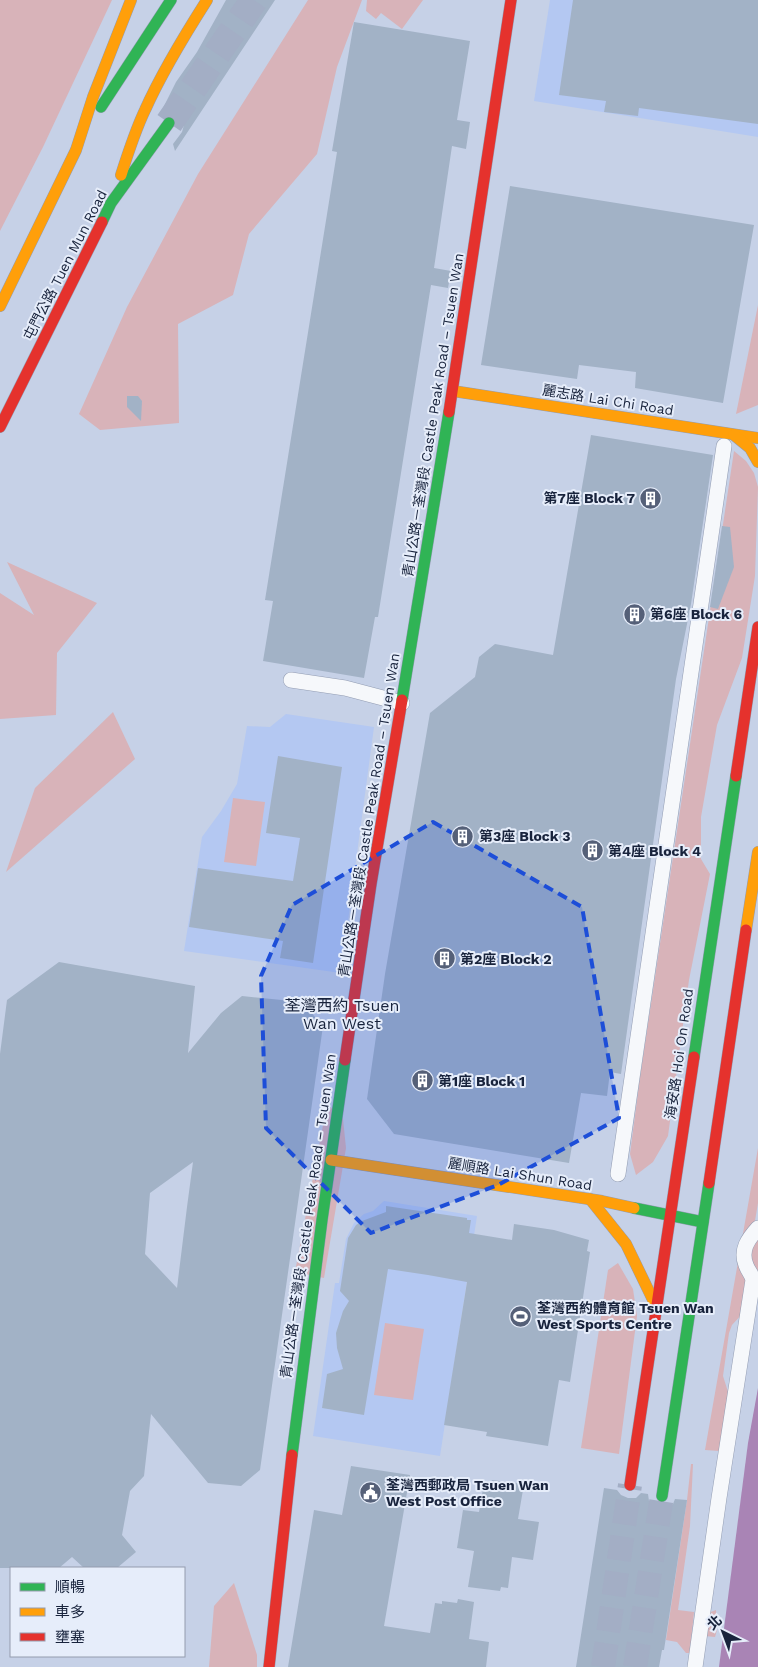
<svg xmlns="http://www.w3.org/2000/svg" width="758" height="1667" font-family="'Work Sans','Noto Sans TC',sans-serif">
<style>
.built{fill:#b4c8f2}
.green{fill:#d8b3b9}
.water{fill:#a984b5}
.building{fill:#a2b2c6;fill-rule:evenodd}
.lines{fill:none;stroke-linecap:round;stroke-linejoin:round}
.primary-tunnel{stroke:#a3aec5;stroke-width:24;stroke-dasharray:24 12;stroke-linecap:butt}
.highway-tunnel{stroke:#a3aec5;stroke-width:28;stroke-dasharray:28 14;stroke-linecap:butt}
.street-casing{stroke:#939db3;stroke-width:16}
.fast-casing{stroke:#939db3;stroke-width:12}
.slow-casing{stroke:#939db3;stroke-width:12}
.jam-casing{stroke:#939db3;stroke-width:12}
.street{stroke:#f6f8fb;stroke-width:15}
.fast{stroke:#30b455;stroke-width:11}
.slow{stroke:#ff9f0a;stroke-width:11}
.jam{stroke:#e5322d;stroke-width:11}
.marked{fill:#1d4ed8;fill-opacity:0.2;stroke:#1d4ed8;stroke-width:4;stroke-dasharray:10 6;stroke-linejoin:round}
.labels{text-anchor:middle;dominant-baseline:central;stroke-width:4;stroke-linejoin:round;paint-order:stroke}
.street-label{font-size:14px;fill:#18233c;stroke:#e6edfa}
.poi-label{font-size:14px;font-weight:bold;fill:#18233c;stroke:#e6edfa;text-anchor:start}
.quarter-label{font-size:16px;fill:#18233c;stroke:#e6edfa}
</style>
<rect width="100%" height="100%" fill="#c6d1e7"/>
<!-- built -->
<g class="built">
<polygon points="550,0 758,0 758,137 534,101"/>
<polygon points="286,714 374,727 341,973 184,951 202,837 221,811 237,784 247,726 270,727"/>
<polygon points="384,1201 477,1216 440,1456 313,1436 335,1283 339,1283 346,1239 354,1223 364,1214 373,1211"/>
</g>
<!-- green -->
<g class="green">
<polygon points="0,0 112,0 43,147 0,231"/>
<polygon points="308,0 362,0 337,67 317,154 249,234 233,295 178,324 179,423 100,430 79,414 127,307 198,174"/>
<polygon points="367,0 423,0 402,29 381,13 376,19 366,11"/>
<polygon points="758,305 758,405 736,414"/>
<polygon points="734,451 746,461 754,473 758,487 755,576 742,658 717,725 701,817 701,859 710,874 689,980 668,1136 653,1162 636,1175 630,1154 640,1077"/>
<polygon points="7,562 97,603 57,653 56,715 0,719 0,593 34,615"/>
<polygon points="113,712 135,759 6,872 35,788"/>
<polygon points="233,798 265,802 256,866 224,862"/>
<polygon points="327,1104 343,1119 346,1148 324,1278 295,1272"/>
<polygon points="758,1148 758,1203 746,1274 743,1313 732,1325 729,1333 723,1376 730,1398 731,1412 719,1451 705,1450"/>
<polygon points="758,1234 758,1273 749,1257"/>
<polygon points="618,1263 633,1289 637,1316 619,1454 581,1448 608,1270"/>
<polygon points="385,1323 424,1329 413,1400 374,1395"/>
<polygon points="691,1464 693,1464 690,1526 678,1610 694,1612 690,1653 686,1653 677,1642 666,1640 687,1500"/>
<polygon points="234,1583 257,1655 257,1667 209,1667 214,1606"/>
<polygon points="716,1610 717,1630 715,1637 705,1636 708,1613"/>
</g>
<!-- water -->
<polygon class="water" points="758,1388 758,1667 719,1667 748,1443"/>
<!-- building -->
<g class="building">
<polygon points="226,0 275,0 175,151 173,144 182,132 184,125 183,117 178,110 171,108 163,108 176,82 197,52"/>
<polygon points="573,0 758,0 758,124 639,108 638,116 604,112 606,101 559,95"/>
<polygon points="354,22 470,41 457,120 470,122 466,149 452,146 434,268 451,271 448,288 431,285 378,617 375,617 364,678 263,661 273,601 265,600 337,152 332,151"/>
<polygon points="510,186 754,225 723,403 635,388 636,372 579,365 577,379 481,365"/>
<polygon points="127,396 138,396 142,401 141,421 127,407"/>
<polygon points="591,435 713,455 691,604 676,679 621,1074 610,1072 607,1096 581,1093 569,1163 394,1134 367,1099 385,974 430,713 475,677 479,657 495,644 553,655"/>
<polygon points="722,526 730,527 734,567 718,609 710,607"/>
<polygon points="278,756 342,767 313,963 280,958 283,941 189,927 198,868 293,881 300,838 266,833"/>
<path d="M59 962 195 986 188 1053 221 1013 242 996 302 1002 323 1026 260 1470 241 1486 208 1483 151 1414 144 1476 130 1491 122 1535 136 1552 117 1568H84L72 1557 59 1568H0V1054L7 1000ZM193 1162 187 1207 177 1288 145 1254 150 1193Z"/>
<polygon points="386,1206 467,1218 467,1220 471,1220 469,1233 512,1240 514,1224 554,1230 589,1240 587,1251 590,1252 570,1382 559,1380 548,1446 486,1436 487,1432 444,1425 467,1282 428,1275 388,1269 364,1415 322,1408 327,1374 343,1369 337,1348 336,1333 343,1311 349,1301 340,1291 348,1238 356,1225 362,1221 386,1212"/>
<polygon points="351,1466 410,1475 384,1626 430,1633 435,1603 442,1604 442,1601 457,1603 458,1599 474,1602 469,1639 489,1642 486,1667 288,1667 314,1510 342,1515"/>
<polygon points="492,1480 524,1484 518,1519 539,1522 533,1560 512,1557 508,1588 501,1587 500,1591 468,1587 474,1551 457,1548 463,1510 479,1512 484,1483 491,1484"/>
<polygon points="604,1488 617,1490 621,1495 628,1498 636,1498 641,1493 648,1494 649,1501 654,1507 659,1509 667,1509 673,1504 675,1499 687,1500 664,1650 662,1650 659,1667 576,1667"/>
</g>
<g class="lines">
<!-- primary-tunnel -->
<g class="primary-tunnel">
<polyline points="603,1667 630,1485"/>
<polyline points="635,1667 662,1496"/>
</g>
<!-- highway-tunnel -->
<polyline class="highway-tunnel" points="169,123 254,0"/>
<defs>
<g id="street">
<polyline points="291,680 345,688 402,703"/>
<polyline points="618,1174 724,446"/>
<path d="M695 1667 719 1498 753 1280C752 1274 748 1271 746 1265 740 1250 748 1239 758 1228"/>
</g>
<g id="fast">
<polyline points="101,107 171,0"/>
<polyline points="102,222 111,203 169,123"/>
<polyline points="402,700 449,412"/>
<polyline points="694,1057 736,776"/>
<polyline points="634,1208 703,1222"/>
<polyline points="292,1455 322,1220 345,1060"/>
<polyline points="662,1496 709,1183"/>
</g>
<g id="slow">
<path d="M121 175C128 153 135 131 145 110 162 72 184 36 207 0"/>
<polyline points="0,306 76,150 93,97 131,0"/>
<polyline points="453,391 758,438"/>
<polyline points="734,435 750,448 758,462"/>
<polyline points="746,930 758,852"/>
<polyline points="331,1160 602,1201 634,1208"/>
<polyline points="590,1199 626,1244 656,1306"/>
</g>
<g id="jam">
<polyline points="449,412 511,0"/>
<polyline points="0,427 102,222"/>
<polyline points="736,776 758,627"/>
<polyline points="345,1060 371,884 402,700"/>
<polyline points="709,1183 746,930"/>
<polyline points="630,1485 694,1057"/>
<polyline points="269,1667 292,1455"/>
</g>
</defs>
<!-- street casing -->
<use href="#street" class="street-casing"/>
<!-- fast casing -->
<use href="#fast" class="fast-casing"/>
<!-- slow casing -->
<use href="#slow" class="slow-casing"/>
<!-- jam casing -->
<use href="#jam" class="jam-casing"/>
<!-- street -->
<use href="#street" class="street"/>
<!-- fast -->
<use href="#fast" class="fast"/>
<!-- slow -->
<use href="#slow" class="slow"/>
<!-- jam -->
<use href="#jam" class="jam"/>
</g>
<!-- marked area -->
<path class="marked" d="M433 822 582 907 619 1118 498 1185 371 1233 266 1128 261 976 292 905Z"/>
<!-- icons -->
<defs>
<symbol id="building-disc" viewBox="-11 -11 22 22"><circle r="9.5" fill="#556078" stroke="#e6edfa"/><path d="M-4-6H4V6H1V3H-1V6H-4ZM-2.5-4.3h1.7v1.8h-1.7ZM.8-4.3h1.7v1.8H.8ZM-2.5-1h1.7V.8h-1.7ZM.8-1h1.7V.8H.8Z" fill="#fff"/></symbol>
<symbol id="stadium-disc" viewBox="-11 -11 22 22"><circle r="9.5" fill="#556078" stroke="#e6edfa"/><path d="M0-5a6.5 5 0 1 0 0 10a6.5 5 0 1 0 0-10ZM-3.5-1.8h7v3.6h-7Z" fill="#fff"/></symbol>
<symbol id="civic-disc" viewBox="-11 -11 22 22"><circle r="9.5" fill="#556078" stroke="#e6edfa"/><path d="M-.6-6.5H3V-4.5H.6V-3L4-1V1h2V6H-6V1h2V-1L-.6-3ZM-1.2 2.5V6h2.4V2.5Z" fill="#fff"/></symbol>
</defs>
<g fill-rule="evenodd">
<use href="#building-disc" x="638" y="486" width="25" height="25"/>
<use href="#building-disc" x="622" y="602" width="25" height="25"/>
<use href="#building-disc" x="450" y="824" width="25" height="25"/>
<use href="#building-disc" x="580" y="838" width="25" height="25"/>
<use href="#building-disc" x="432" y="946" width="25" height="25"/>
<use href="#building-disc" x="410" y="1068" width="25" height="25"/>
<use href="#stadium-disc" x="508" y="1304" width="25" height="25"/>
<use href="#civic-disc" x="358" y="1480" width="25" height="25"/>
</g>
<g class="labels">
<!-- street labels -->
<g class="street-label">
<text transform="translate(65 265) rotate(-63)">屯門公路 Tuen Mun Road</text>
<text transform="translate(608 400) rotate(9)">麗志路 Lai Chi Road</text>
<text transform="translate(433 415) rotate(-81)">青山公路－荃灣段 Castle Peak Road – Tsuen Wan</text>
<text transform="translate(369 815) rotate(-81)">青山公路－荃灣段 Castle Peak Road – Tsuen Wan</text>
<text transform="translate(679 1054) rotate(-82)">海安路 Hoi On Road</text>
<text transform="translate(520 1174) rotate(9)">麗順路 Lai Shun Road</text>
<text transform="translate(308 1216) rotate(-82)">青山公路－荃灣段 Castle Peak Road – Tsuen Wan</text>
</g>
<!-- poi labels -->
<g class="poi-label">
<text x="635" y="498" text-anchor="end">第7座 Block 7</text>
<text x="650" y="614">第6座 Block 6</text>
<text x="479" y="836">第3座 Block 3</text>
<text x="608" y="851">第4座 Block 4</text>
<text x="460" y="959">第2座 Block 2</text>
<text x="438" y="1081">第1座 Block 1</text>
<text x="537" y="1308">荃灣西約體育館 Tsuen Wan<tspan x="537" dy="16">West Sports Centre</tspan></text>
<text x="386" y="1485">荃灣西郵政局 Tsuen Wan<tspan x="386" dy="16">West Post Office</tspan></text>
</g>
<!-- quarter labels -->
<g class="quarter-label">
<text x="342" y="1005">荃灣西約 Tsuen<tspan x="342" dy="18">Wan West</tspan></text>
</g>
</g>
<!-- legend -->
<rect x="10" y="1567" width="175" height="90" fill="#e6edfa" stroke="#949cae"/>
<rect x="20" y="1583" width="25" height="8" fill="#30b455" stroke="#949cae"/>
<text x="55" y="1592" font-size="15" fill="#18233c">順暢</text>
<rect x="20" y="1608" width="25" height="8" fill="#ff9f0a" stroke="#949cae"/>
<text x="55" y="1617" font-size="15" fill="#18233c">車多</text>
<rect x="20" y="1633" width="25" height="8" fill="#e5322d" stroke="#949cae"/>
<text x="55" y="1642" font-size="15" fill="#18233c">壅塞</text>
<!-- north arrow -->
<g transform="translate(723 1632) rotate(318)" stroke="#e6edfa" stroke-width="4" paint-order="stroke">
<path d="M0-4L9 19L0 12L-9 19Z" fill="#18233c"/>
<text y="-8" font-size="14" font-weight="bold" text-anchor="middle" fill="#18233c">北</text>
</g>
</svg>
